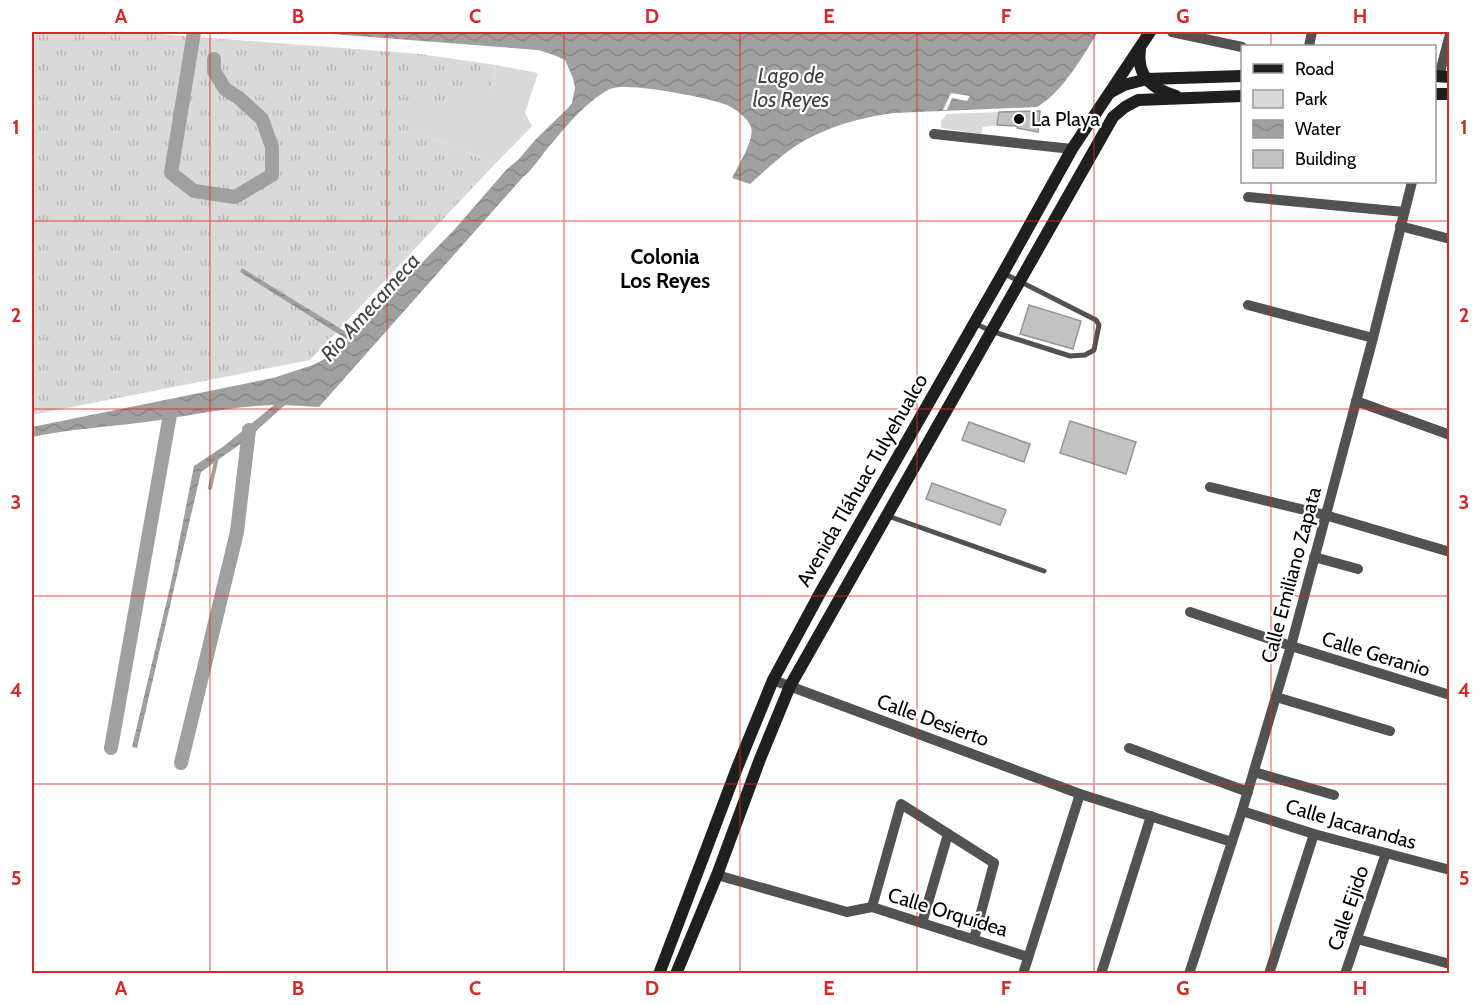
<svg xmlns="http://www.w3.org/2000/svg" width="1481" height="1005" font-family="Cabin,sans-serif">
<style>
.grass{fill:url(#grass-tufts)}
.green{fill:#d9d9d9}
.water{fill:url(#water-waves)}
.pier{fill:#fff}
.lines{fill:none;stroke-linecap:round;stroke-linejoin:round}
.stream{stroke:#a0a0a0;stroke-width:4}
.canal{stroke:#a0a0a0;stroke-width:14}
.building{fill:#c2c2c2;stroke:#969696;stroke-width:1.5}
.lane{stroke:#525252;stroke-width:5}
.street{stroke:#525252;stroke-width:10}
.secondary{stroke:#1f1f1f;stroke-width:12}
.grid{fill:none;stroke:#d62828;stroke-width:1.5;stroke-opacity:0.55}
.poi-dot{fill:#000;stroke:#fff;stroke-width:2}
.labels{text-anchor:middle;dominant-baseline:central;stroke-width:4.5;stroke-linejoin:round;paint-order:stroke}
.poi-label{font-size:20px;fill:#000;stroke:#fff;text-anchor:start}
.street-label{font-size:20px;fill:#000;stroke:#fff}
.water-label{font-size:21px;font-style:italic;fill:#414141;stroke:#fff}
.neighbourhood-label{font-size:21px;font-weight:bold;fill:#000;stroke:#fff}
.neatline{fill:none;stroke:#d62828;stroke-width:2}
.grid-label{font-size:20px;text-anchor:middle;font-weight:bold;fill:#d62828}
</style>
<defs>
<pattern id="grass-tufts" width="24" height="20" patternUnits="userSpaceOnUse" patternTransform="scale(1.5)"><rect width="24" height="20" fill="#d9d9d9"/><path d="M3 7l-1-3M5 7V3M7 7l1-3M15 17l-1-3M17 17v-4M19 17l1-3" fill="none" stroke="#b8b8b8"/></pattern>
<pattern id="water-waves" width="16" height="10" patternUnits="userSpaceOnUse" patternTransform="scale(1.5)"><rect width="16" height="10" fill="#a0a0a0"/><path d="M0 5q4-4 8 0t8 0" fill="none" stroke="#888"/></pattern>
</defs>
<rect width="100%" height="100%" fill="#fff"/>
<!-- grass -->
<polygon class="grass" points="32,32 133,32 420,54 496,65 491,92 456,111 410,129 495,164 310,360 32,415"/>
<!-- green -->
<g class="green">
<polygon points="496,65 538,73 525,113 532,126 495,164 410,129 413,105 456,110 466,89 491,92"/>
<polygon points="999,112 997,125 983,127 981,134 941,128 941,121 947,114"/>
</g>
<!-- water -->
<path class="water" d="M306 32H1098C1082 57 1063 92 1037 107L894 113C861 117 826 127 797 145 780 156 765 171 750 184L732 178C738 166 755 139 751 127 748 118 735 109 727 105 710 98 626 81 610 89 585 102 565 128 547 149 539 159 533 169 523 177L319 407 285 405 246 440 201 472 137 748 132 747 171 583 194 466 224 446 274 405C231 406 188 416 146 422 108 427 69 429 32 437V427L273 378 313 365 334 354 348 340 240 272 242 268 351 335 454 230 507 169 519 159 535 140 568 108 572 103 575 88 573 78 565 60 554 55 538 50Z"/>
<!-- pier -->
<polygon class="pier" points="951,93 970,96 967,101 952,98 947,110 943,110"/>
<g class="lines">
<!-- stream -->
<polyline class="stream" points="210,488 217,457"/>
<!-- canal -->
<g class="canal">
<polyline points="194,32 171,173 194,191 235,197 272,175 272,147 262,119 239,98 225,89 214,71 214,59"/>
<polyline points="111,748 171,409"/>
<polyline points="181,763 237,532 249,430"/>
</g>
</g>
<!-- building -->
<g class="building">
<polygon points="1040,111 1038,132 1017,128 1017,126 997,125 999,112"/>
<polygon points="1029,305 1081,321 1073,349 1020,334"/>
<polygon points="1070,421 1136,442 1126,474 1060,453"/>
<polygon points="969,422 1030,444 1024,462 962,440"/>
<polygon points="932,483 1006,510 1000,525 926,499"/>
</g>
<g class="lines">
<!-- lane -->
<g class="lane">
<polyline points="974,323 991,331 1070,356 1085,355 1094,350 1099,325 1096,320 1003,273"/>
<polyline points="888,516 1044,571"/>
</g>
<!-- street -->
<g class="street">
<polyline points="1172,32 1242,47"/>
<polyline points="1309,46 1312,32"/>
<polyline points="1439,76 1450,34"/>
<polyline points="934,134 1072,149"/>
<polyline points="1248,197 1404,212"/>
<polyline points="1400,226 1450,239"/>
<polyline points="1248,305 1373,338"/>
<polyline points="1356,401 1450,435"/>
<polyline points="1210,487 1325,515 1450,552"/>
<polyline points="1314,557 1358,569"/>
<polyline points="1190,612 1291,646 1450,695"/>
<polyline points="773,680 1080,794 1232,842"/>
<polyline points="1276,697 1390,731"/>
<polyline points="1129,748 1248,792"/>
<polyline points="1254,772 1334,795"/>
<polyline points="1242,811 1314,834 1450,870"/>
<polyline points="717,875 847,912 872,907 1028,957"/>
<polyline points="872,907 901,804 994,863 974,939"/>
<polyline points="922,923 948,834"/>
<polyline points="1357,939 1450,964"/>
<polyline points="1023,974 1080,794"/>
<polyline points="1101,974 1151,816"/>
<polyline points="1189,974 1242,811 1291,646 1373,338 1412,182"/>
<polyline points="1269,974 1314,834"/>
<polyline points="1345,974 1386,853"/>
</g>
<!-- secondary -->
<g class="secondary">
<path d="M1140 49C1136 76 1152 89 1176 96"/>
<polyline points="1434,76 1450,77"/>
<polyline points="1111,92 1124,85 1147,79 1242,76"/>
<polyline points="1434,94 1450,94"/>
<polyline points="659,974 737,768 773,680 820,593 1003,273 1072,149 1150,32"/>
<polyline points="676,974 717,875 760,759 790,686 1113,117 1125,107 1138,100 1242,96"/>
</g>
</g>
<!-- grid -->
<path class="grid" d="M210 32V974M387 32V974M564 32V974M740 32V974M917 32V974M1094 32V974M1271 32V46M1271 182V974M32 221H1450M32 409H1450M32 596H1450M32 784H1450"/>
<!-- markers -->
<circle class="poi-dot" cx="1019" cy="119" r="6"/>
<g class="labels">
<!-- poi labels -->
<g class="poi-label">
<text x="1031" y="119">La Playa</text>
</g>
<!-- street labels -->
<g class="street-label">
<text transform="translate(862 480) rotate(-60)">Avenida Tláhuac Tulyehualco</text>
<text transform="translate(1291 575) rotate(-75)">Calle Emiliano Zapata</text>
<text transform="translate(1376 654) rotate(17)">Calle Geranio</text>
<text transform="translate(933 720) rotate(20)">Calle Desierto</text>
<text transform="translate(1351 824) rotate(16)">Calle Jacarandas</text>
<text transform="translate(1348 908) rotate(-71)">Calle Ejido</text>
<text transform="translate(948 912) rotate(17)">Calle Orquídea</text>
</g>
<!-- water labels -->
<g class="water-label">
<text x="791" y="75">Lago de<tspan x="791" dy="24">los Reyes</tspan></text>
<text transform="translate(370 307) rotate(-48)">Rio Amecameca</text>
</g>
<!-- neighbourhood labels -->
<g class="neighbourhood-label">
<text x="665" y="256">Colonia<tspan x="665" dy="24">Los Reyes</tspan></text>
</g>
</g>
<!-- border -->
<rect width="1481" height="1005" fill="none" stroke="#ffffff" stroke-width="66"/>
<!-- legend -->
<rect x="1241" y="45" width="195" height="138" fill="#ffffff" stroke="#999999" stroke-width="1.5"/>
<rect x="1253" y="64" width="30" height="9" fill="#1f1f1f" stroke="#999999" stroke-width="1.5"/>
<text x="1295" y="75" font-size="18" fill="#000000">Road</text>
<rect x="1253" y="90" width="30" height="18" fill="#d9d9d9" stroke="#999999" stroke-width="1.5"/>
<text x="1295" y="105" font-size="18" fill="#000000">Park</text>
<rect x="1253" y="120" width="30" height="18" fill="url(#water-waves)" stroke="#999999" stroke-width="1.5"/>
<text x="1295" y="135" font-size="18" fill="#000000">Water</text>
<rect x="1253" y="150" width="30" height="18" fill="#c2c2c2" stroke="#999999" stroke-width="1.5"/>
<text x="1295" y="165" font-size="18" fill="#000000">Building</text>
<rect x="33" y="33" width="1415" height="939" class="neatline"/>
<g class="grid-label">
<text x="121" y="23">A</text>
<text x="298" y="23">B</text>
<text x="475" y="23">C</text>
<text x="652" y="23">D</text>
<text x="829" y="23">E</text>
<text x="1006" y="23">F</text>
<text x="1183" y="23">G</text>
<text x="1360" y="23">H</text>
<text x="16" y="134">1</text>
<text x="1464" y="134">1</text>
<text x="16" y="322">2</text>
<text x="1464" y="322">2</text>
<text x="16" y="509">3</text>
<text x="1464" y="509">3</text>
<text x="16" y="697">4</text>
<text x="1464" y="697">4</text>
<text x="16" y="885">5</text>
<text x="1464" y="885">5</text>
<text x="121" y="995">A</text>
<text x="298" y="995">B</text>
<text x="475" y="995">C</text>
<text x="652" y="995">D</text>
<text x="829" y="995">E</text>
<text x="1006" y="995">F</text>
<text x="1183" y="995">G</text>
<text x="1360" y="995">H</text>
</g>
</svg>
